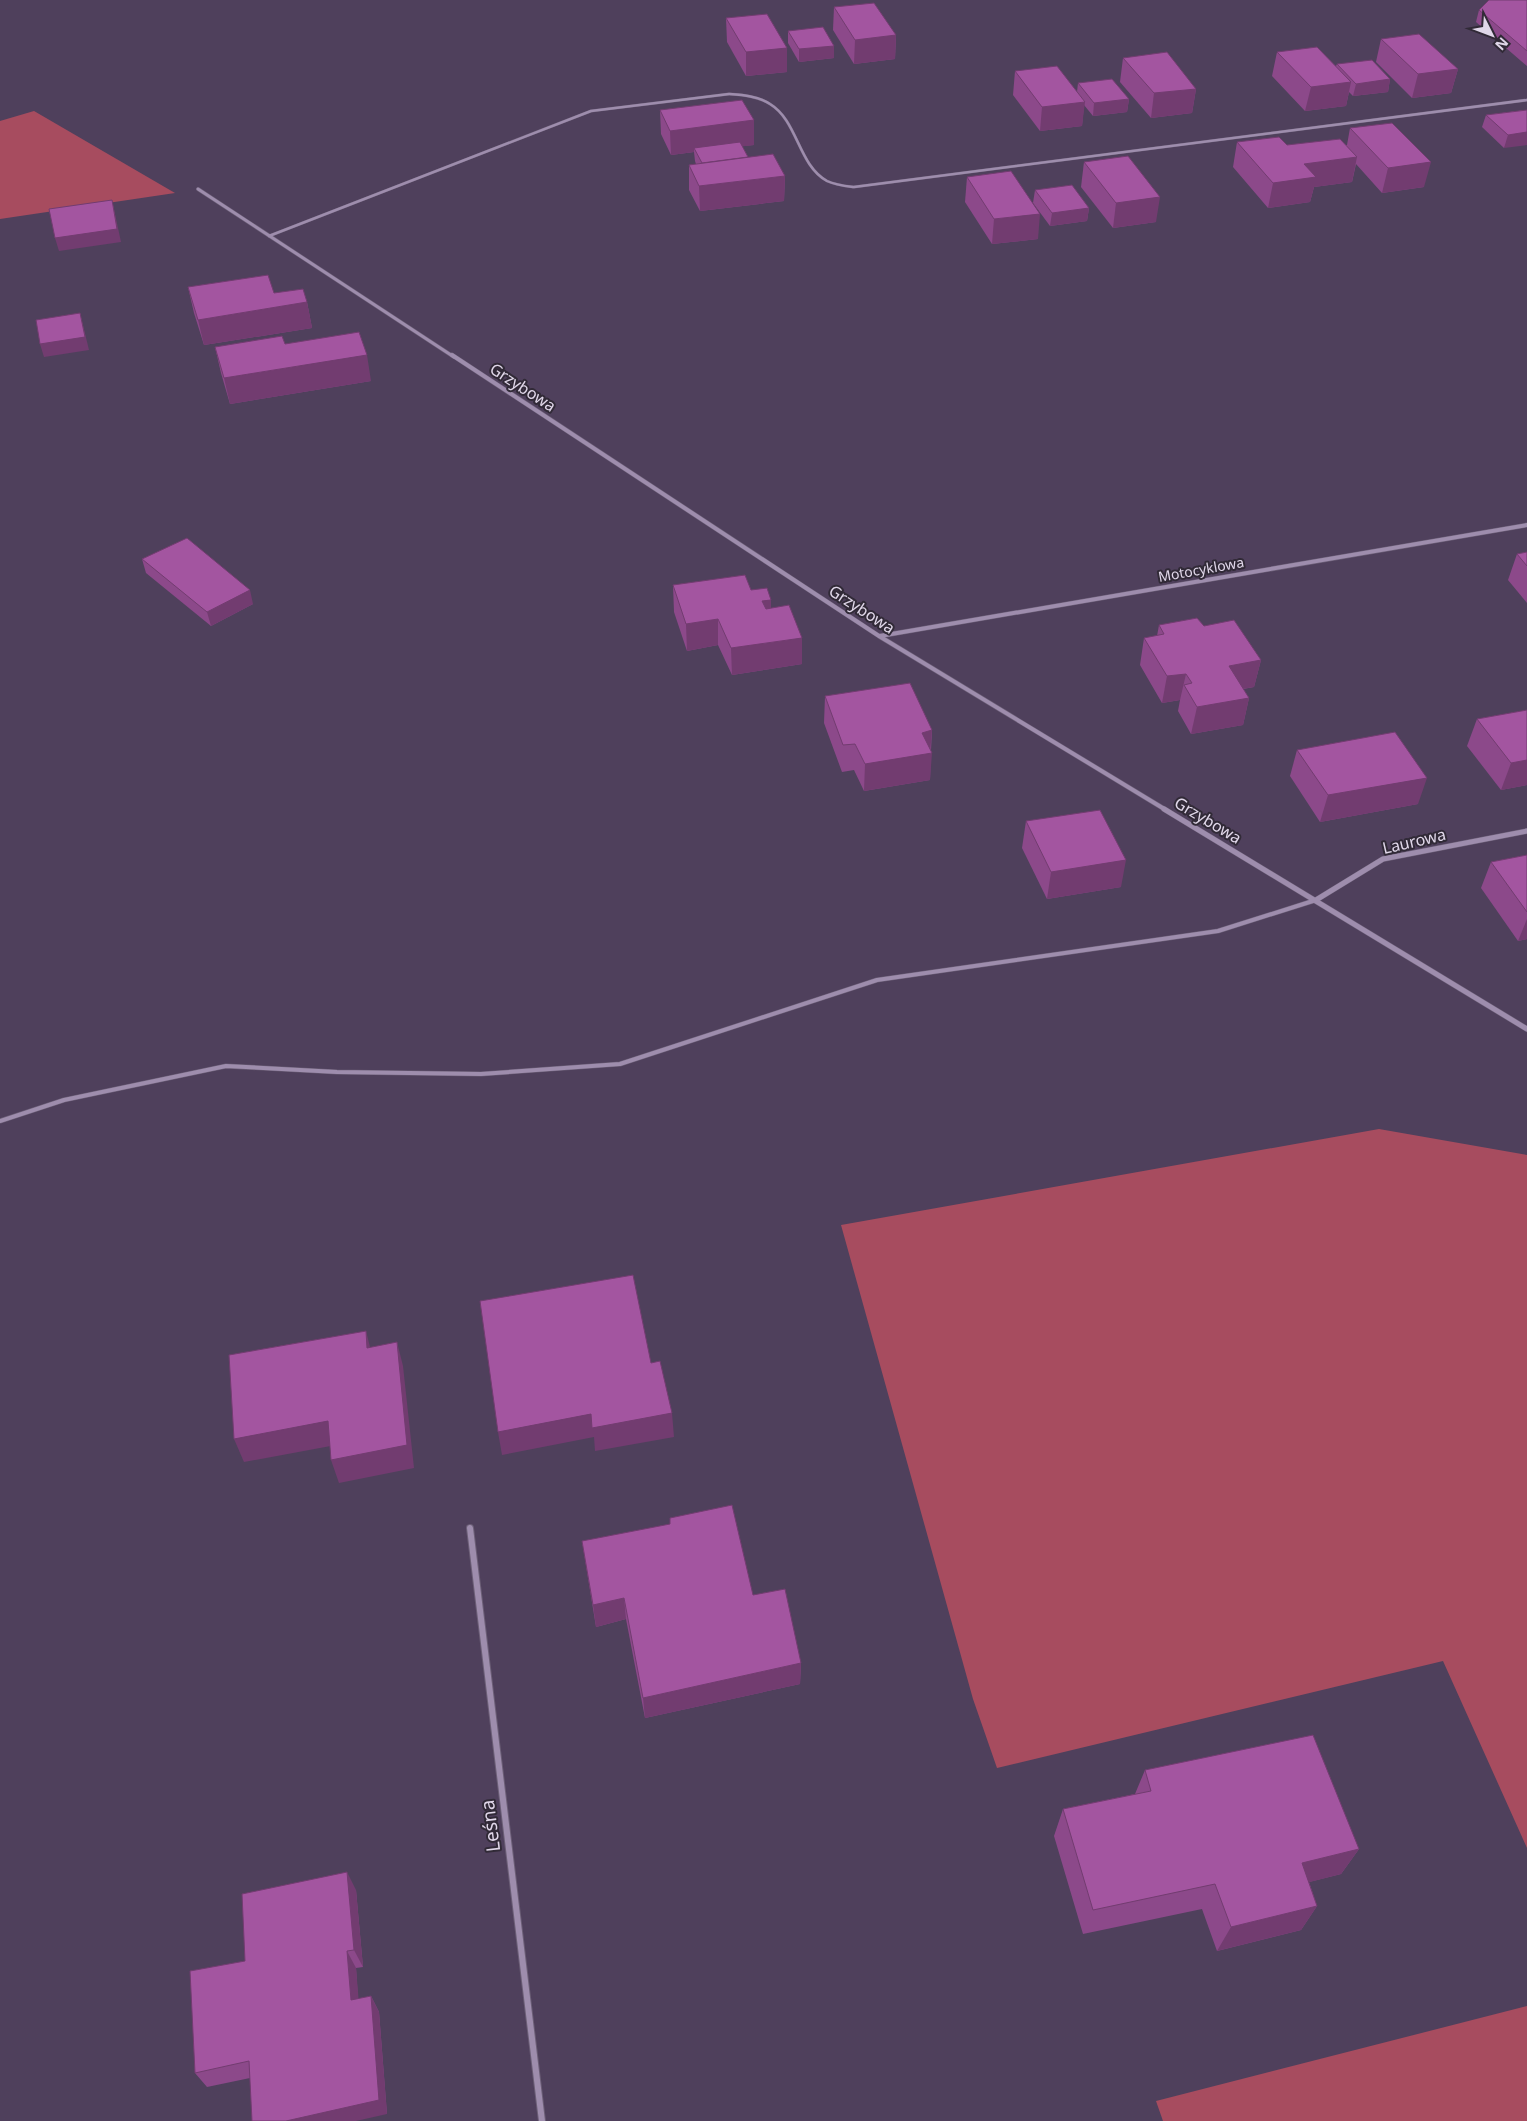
<svg xmlns="http://www.w3.org/2000/svg" width="1527" height="2121" font-family="'Noto Sans',sans-serif">
<style>
.green{fill:#a74c5f}
.lines{fill:none;stroke-linecap:round;stroke-linejoin:round}
.service-far1-casing{stroke:#6c5f77;stroke-width:3}
.service-casing{stroke:#6c5f77;stroke-width:5}
.minor-far3-casing{stroke:#6c5f77;stroke-width:4}
.minor-far2-casing{stroke:#6c5f77;stroke-width:5}
.minor-far1-casing{stroke:#6c5f77;stroke-width:6}
.minor-casing{stroke:#6c5f77;stroke-width:8}
.service-far1{stroke:#9e8dad;stroke-width:2.5}
.service{stroke:#9e8dad;stroke-width:4}
.minor-far3{stroke:#9e8dad;stroke-width:3}
.minor-far2{stroke:#9e8dad;stroke-width:4}
.minor-far1{stroke:#9e8dad;stroke-width:5}
.minor{stroke:#9e8dad;stroke-width:6}
.wall{fill:#8c498a}
.shaded-wall{fill:#723c70}
.building{fill:#a355a0;stroke:#723c70}
.labels{text-anchor:middle;dominant-baseline:central;stroke-width:4;stroke-linejoin:round;paint-order:stroke}
.far-street-label{font-size:14px;fill:#e0d7e9;stroke:#312a37}
.street-label{font-size:16px;fill:#e0d7e9;stroke:#312a37}
.near-street-label{font-size:19px;fill:#e0d7e9;stroke:#312a37}
</style>
<rect width="100%" height="100%" fill="#4f405c"/>
<!-- green -->
<g class="green">
<polygon points="34,111 175,193 0,219 0,121"/>
<polygon points="1379,1129 1527,1155 1527,1848 1443,1661 997,1768 973,1699 841,1225"/>
<polygon points="1527,2006 1527,2121 1163,2121 1156,2101"/>
</g>
<g class="lines">
<defs>
<path id="service-far1" d="M269 236 591 111 729 94C743 95 758 96 770 104 798 121 798 165 827 181 835 185 845 186 854 187L1527 100"/>
<polyline id="service" points="0,1121 64,1100 226,1066 337,1072 481,1074 620,1064 877,980 1218,931 1316,900"/>
<polyline id="minor-far3" points="198,189 454,357"/>
<g id="minor-far2">
<polyline points="452,355 879,636 1166,810"/>
<polyline points="880,636 1527,525"/>
</g>
<g id="minor-far1">
<polyline points="1164,809 1527,1029"/>
<polyline points="1316,900 1383,859 1527,831"/>
</g>
<polyline id="minor" points="470,1528 542,2121"/>
</defs>
<!-- service-far1 casing -->
<use href="#service-far1" class="service-far1-casing"/>
<!-- service casing -->
<use href="#service" class="service-casing"/>
<!-- minor-far3 casing -->
<use href="#minor-far3" class="minor-far3-casing"/>
<!-- minor-far2 casing -->
<use href="#minor-far2" class="minor-far2-casing"/>
<!-- minor-far1 casing -->
<use href="#minor-far1" class="minor-far1-casing"/>
<!-- minor casing -->
<use href="#minor" class="minor-casing"/>
<!-- service-far1 -->
<use href="#service-far1" class="service-far1"/>
<!-- service -->
<use href="#service" class="service"/>
<!-- minor-far3 -->
<use href="#minor-far3" class="minor-far3"/>
<!-- minor-far2 -->
<use href="#minor-far2" class="minor-far2"/>
<!-- minor-far1 -->
<use href="#minor-far1" class="minor-far1"/>
<!-- minor -->
<use href="#minor" class="minor"/>
</g>
<!-- wall -->
<g class="wall">
<polygon points="1527,0 1527,66 1476,22 1479,10"/>
<polygon points="834,7 896,35 895,59 854,64 833,30"/>
<polygon points="726,18 787,72 746,76 727,42"/>
<polygon points="788,31 834,46 834,58 799,62 788,43"/>
<polygon points="1381,39 1458,69 1451,93 1412,98 1376,62"/>
<polygon points="1277,52 1336,66 1337,64 1390,79 1388,92 1353,96 1349,92 1346,106 1305,111 1272,76"/>
<polygon points="1123,58 1196,89 1192,113 1151,118 1120,82"/>
<polygon points="1015,71 1077,92 1078,83 1129,99 1127,112 1093,116 1084,105 1082,126 1040,131 1013,95"/>
<polygon points="660,110 754,120 754,145 742,146 748,157 785,176 784,201 700,211 689,190 689,165 696,164 695,161 694,152 671,155 661,134"/>
<polygon points="1527,110 1504,148 1482,127 1486,115"/>
<polygon points="1350,128 1424,187 1382,193 1356,164 1352,182 1314,187 1310,202 1268,208 1233,167 1237,142 1287,145 1347,145"/>
<polygon points="1084,162 1156,222 1113,228 1081,187"/>
<polygon points="967,177 1038,239 992,244 965,202"/>
<polygon points="1035,190 1089,208 1087,221 1050,226 1033,203"/>
<polygon points="188,287 307,302 312,328 204,345 194,313"/>
<polygon points="215,347 371,381 230,404 221,373"/>
<polygon points="1527,552 1527,603 1508,580 1517,554"/>
<polygon points="142,559 253,604 211,626 146,573"/>
<polygon points="673,585 751,590 771,608 802,664 732,675 718,645 687,651 674,612"/>
<polygon points="1159,625 1204,626 1261,660 1254,687 1243,689 1249,698 1243,725 1191,734 1178,711 1180,700 1162,703 1140,665 1144,638 1157,636"/>
<polygon points="825,696 932,730 931,750 930,780 864,791 854,770 842,772 824,723"/>
<polygon points="1527,710 1527,785 1501,790 1467,746 1477,719"/>
<polygon points="1297,750 1418,804 1320,822 1290,776"/>
<polygon points="1026,821 1121,887 1047,899 1022,848"/>
<polygon points="1527,855 1527,939 1518,941 1481,888 1491,862"/>
<polygon points="582,1541 753,1595 801,1663 800,1684 645,1718 626,1619 596,1627"/>
<polygon points="1145,1770 1359,1849 1341,1874 1309,1882 1317,1906 1301,1930 1217,1951 1202,1909 1083,1934 1054,1836 1063,1809 1135,1794"/>
<polygon points="356,1890 363,1967 356,1968 358,1999 371,1996 379,2012 387,2114 250,2078 207,2087 195,2073 245,1961"/>
</g>
<!-- shaded-wall -->
<g class="shaded-wall">
<polygon points="896,35 895,59 854,64 855,40"/>
<polygon points="834,46 834,58 799,62 799,49"/>
<polygon points="787,48 787,72 746,76 746,52"/>
<polygon points="1458,69 1451,93 1412,98 1418,74"/>
<polygon points="1390,79 1388,92 1353,96 1356,84"/>
<polygon points="1351,82 1346,106 1305,111 1311,87"/>
<polygon points="1196,89 1192,113 1151,118 1154,93"/>
<polygon points="1129,99 1127,112 1093,116 1094,103"/>
<polygon points="1085,102 1082,126 1040,131 1042,107"/>
<polygon points="754,120 754,145 696,152 694,148 694,152 671,155 670,131"/>
<polygon points="1527,132 1527,145 1504,148 1508,135"/>
<polygon points="1357,157 1352,182 1314,187 1310,202 1268,208 1273,183 1304,164"/>
<polygon points="1431,162 1424,187 1382,193 1388,168"/>
<polygon points="785,176 784,201 700,211 699,186"/>
<polygon points="1160,197 1156,222 1113,228 1116,203"/>
<polygon points="112,200 121,242 59,251 55,238"/>
<polygon points="1089,208 1087,221 1050,226 1052,213"/>
<polygon points="1040,214 1038,239 992,244 994,219"/>
<polygon points="307,302 312,328 204,345 198,320"/>
<polygon points="80,313 89,350 44,357 40,344"/>
<polygon points="367,355 371,381 230,404 224,378"/>
<polygon points="250,590 253,604 211,626 207,612"/>
<polygon points="771,600 771,626 762,601"/>
<polygon points="718,619 718,645 687,651 686,624"/>
<polygon points="802,638 802,664 732,675 731,648"/>
<polygon points="1261,660 1254,687 1223,692 1229,666"/>
<polygon points="1186,674 1180,700 1162,703 1167,676"/>
<polygon points="1249,698 1243,725 1191,734 1197,707"/>
<polygon points="932,730 930,754 932,753 930,780 864,791 865,764 922,733"/>
<polygon points="1527,760 1527,785 1501,790 1511,763"/>
<polygon points="1427,778 1418,804 1320,822 1328,795"/>
<polygon points="1126,860 1121,887 1047,899 1051,872"/>
<polygon points="1527,919 1527,939 1518,941"/>
<polygon points="366,1331 372,1355 367,1348"/>
<polygon points="397,1342 403,1366 414,1468 339,1483 331,1460"/>
<polygon points="672,1413 674,1437 595,1451 594,1437 502,1455 498,1432 591,1414"/>
<polygon points="328,1421 336,1445 244,1462 234,1439"/>
<polygon points="624,1598 626,1619 596,1627 593,1605"/>
<polygon points="801,1663 800,1684 645,1718 643,1698"/>
<polygon points="1359,1849 1341,1874 1286,1888 1302,1863"/>
<polygon points="347,1872 356,1890 363,1967 354,1950"/>
<polygon points="1317,1906 1301,1930 1217,1951 1231,1927"/>
<polygon points="347,1951 356,1968 360,2016 351,2000"/>
<polygon points="371,1996 379,2012 387,2114 356,2121 286,2121"/>
</g>
<!-- building -->
<g class="building">
<polygon points="1489,0 1527,0 1527,51 1479,10"/>
<polygon points="874,3 896,35 855,40 834,7"/>
<polygon points="767,14 787,48 746,52 726,18"/>
<polygon points="823,27 834,46 799,49 788,31"/>
<polygon points="1419,34 1458,69 1418,74 1381,39"/>
<polygon points="1317,47 1351,82 1311,87 1277,52"/>
<polygon points="1167,52 1196,89 1154,93 1123,58"/>
<polygon points="1372,60 1390,79 1356,84 1337,64"/>
<polygon points="1057,66 1085,102 1042,107 1015,71"/>
<polygon points="1112,79 1129,99 1094,103 1078,83"/>
<polygon points="742,100 754,120 670,131 660,110"/>
<polygon points="1527,110 1527,132 1508,135 1486,115"/>
<polygon points="1392,123 1431,162 1388,168 1350,128"/>
<polygon points="1279,137 1287,145 1340,139 1357,157 1304,164 1316,177 1273,183 1237,142"/>
<polygon points="740,142 748,157 702,163 694,148"/>
<polygon points="773,154 785,176 699,186 689,165"/>
<polygon points="1128,156 1160,197 1116,203 1084,162"/>
<polygon points="1011,171 1040,214 994,219 967,177"/>
<polygon points="1072,185 1089,208 1052,213 1035,190"/>
<polygon points="112,200 117,229 55,238 49,209"/>
<polygon points="268,275 274,293 303,289 307,302 198,320 188,287"/>
<polygon points="80,313 85,337 40,344 36,320"/>
<polygon points="359,332 367,355 224,378 215,347 282,336 285,344"/>
<polygon points="187,538 250,590 207,612 142,559"/>
<polygon points="1527,552 1527,566 1517,554"/>
<polygon points="745,575 751,590 767,588 771,600 762,601 766,609 789,605 802,638 731,648 718,619 686,624 673,585"/>
<polygon points="1197,618 1204,626 1234,620 1261,660 1229,666 1249,698 1197,707 1184,685 1192,683 1186,674 1167,676 1144,638 1164,634 1159,625"/>
<polygon points="910,683 932,730 922,733 932,753 865,764 855,744 843,745 825,696"/>
<polygon points="1527,710 1527,760 1511,763 1477,719"/>
<polygon points="1395,732 1427,778 1328,795 1297,750"/>
<polygon points="1100,810 1126,860 1051,872 1026,821"/>
<polygon points="1527,855 1527,912 1491,862"/>
<polygon points="633,1275 651,1363 660,1361 672,1413 592,1428 591,1414 498,1432 480,1301"/>
<polygon points="366,1331 367,1348 397,1342 407,1445 331,1460 328,1421 234,1439 229,1355"/>
<polygon points="732,1505 753,1595 785,1589 801,1663 643,1698 624,1598 593,1605 582,1541 670,1524 670,1518"/>
<polygon points="1313,1735 1359,1849 1302,1863 1317,1906 1231,1927 1215,1884 1093,1910 1063,1809 1151,1791 1145,1770"/>
<polygon points="347,1872 354,1950 347,1951 351,2000 371,1996 379,2100 286,2121 252,2121 249,2061 195,2073 190,1971 245,1961 242,1894"/>
</g>
<g class="labels">
<!-- far-street labels -->
<g class="far-street-label">
<text transform="translate(1201 569) rotate(-10)">Motocyklowa</text>
</g>
<!-- street labels -->
<g class="street-label">
<text transform="translate(523 387) rotate(33)">Grzybowa</text>
<text transform="translate(862 609) rotate(33)">Grzybowa</text>
<text transform="translate(1208 820) rotate(31)">Grzybowa</text>
<text transform="translate(1414 841) rotate(-13)">Laurowa</text>
</g>
<!-- near-street labels -->
<g class="near-street-label">
<text transform="translate(490 1826) rotate(-97)">Leśna</text>
</g>
</g>
<!-- north arrow -->
<g transform="translate(1492 35) rotate(132)" stroke="#312a37" stroke-width="4" paint-order="stroke">
<path d="M0-4L9 19L0 12L-9 19Z" fill="#e0d7e9"/>
<text y="-8" font-size="14" font-weight="bold" text-anchor="middle" fill="#e0d7e9">N</text>
</g>
</svg>
